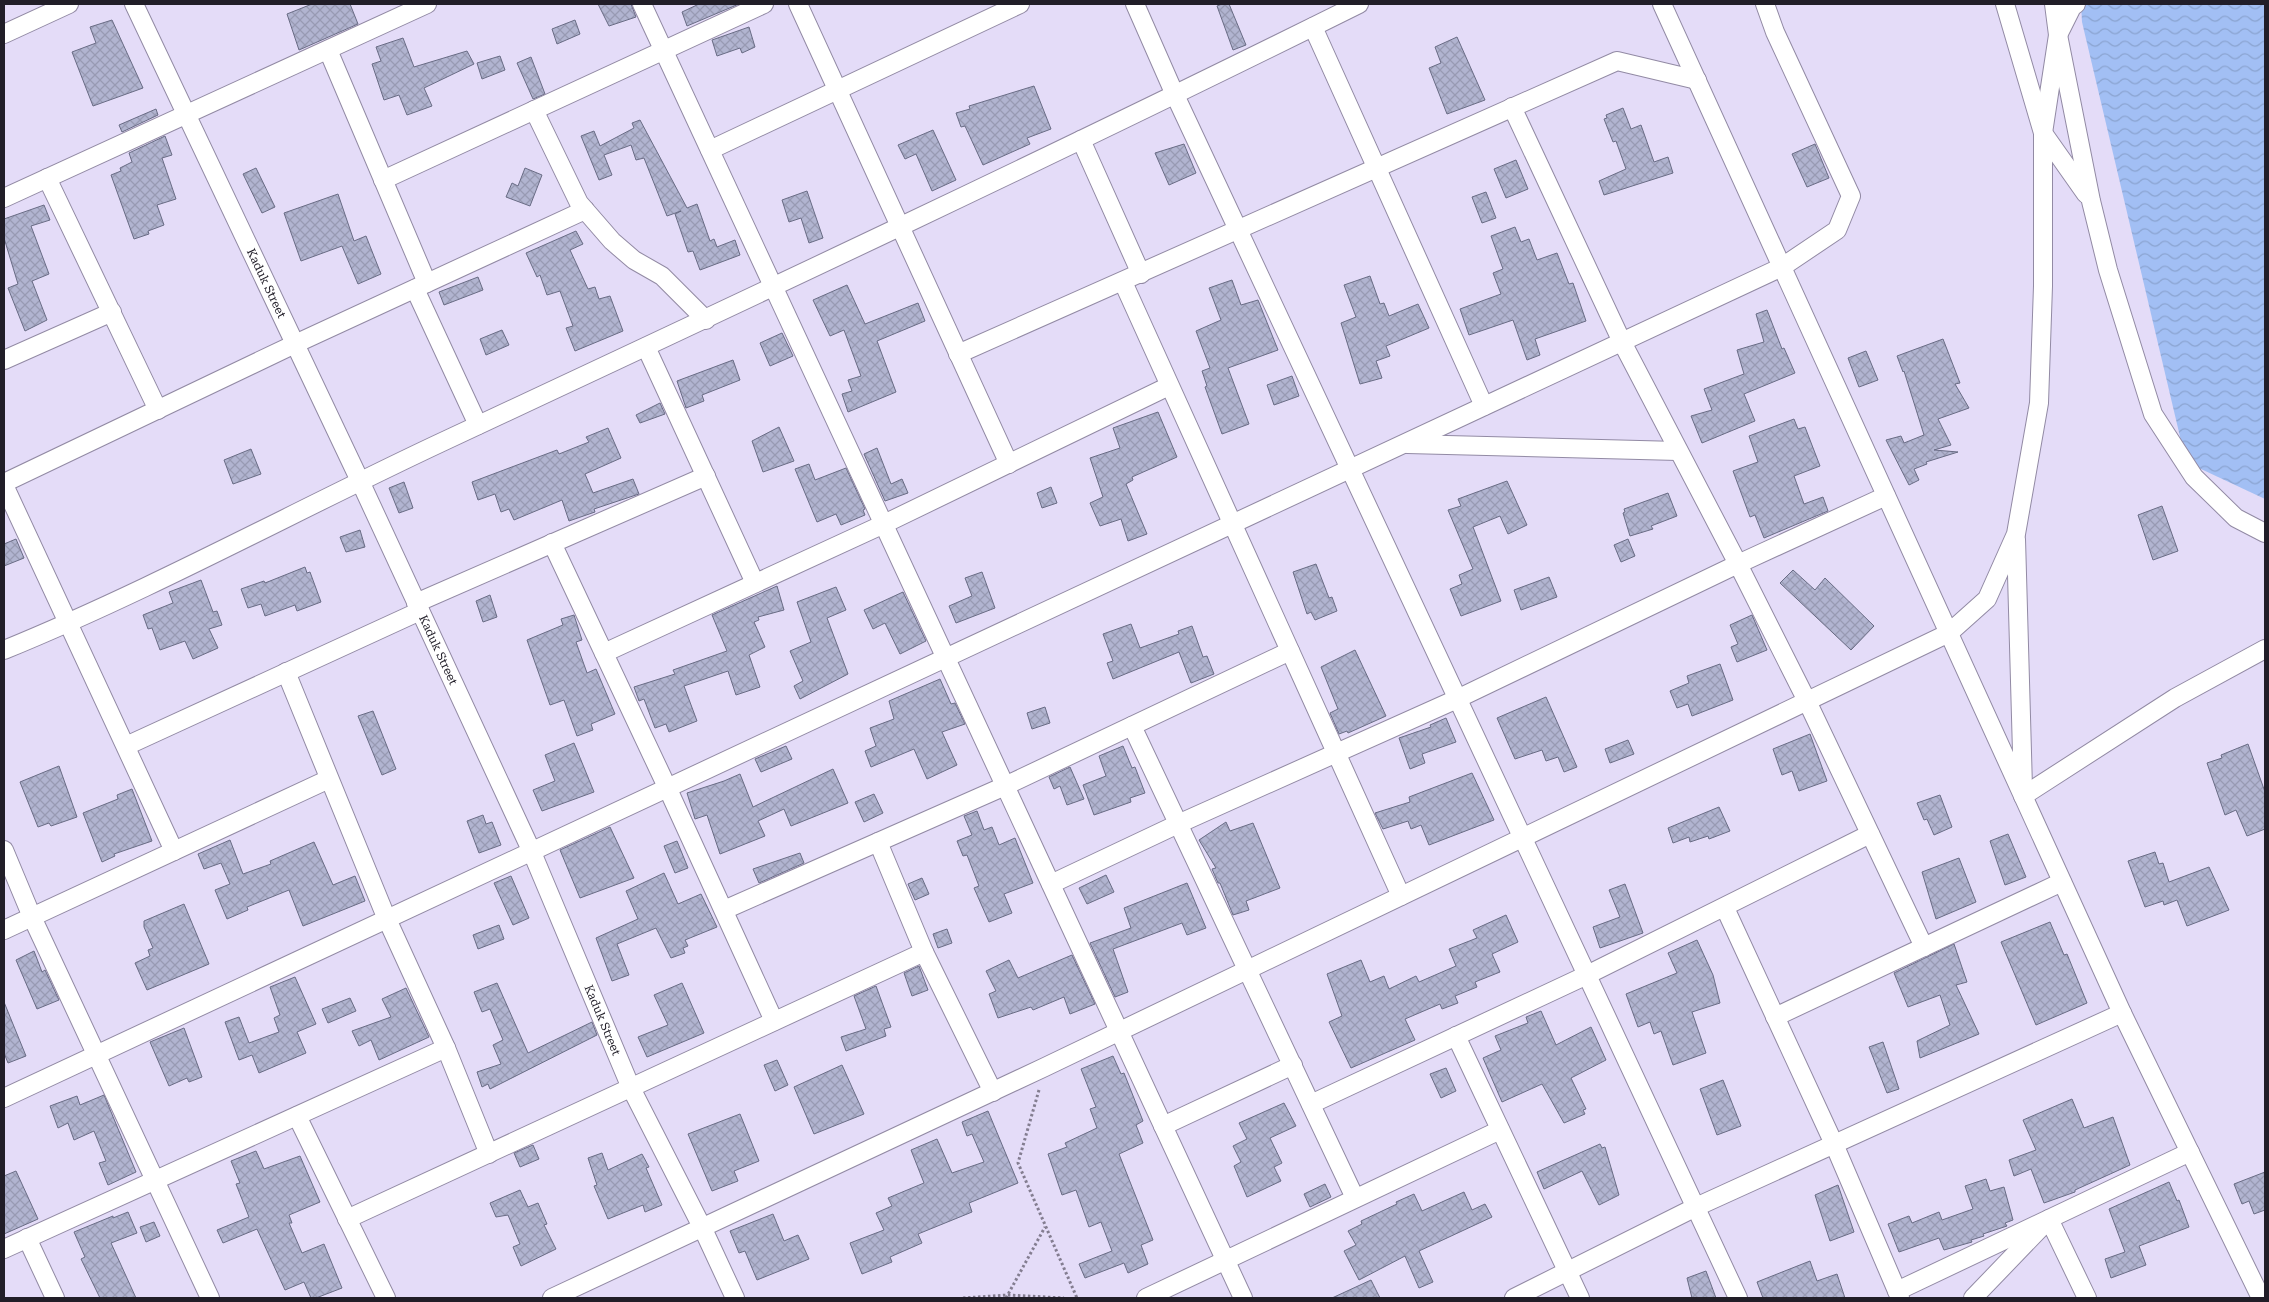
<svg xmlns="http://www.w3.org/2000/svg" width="2269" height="1302" font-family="'Roboto Serif',serif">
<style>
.water{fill:url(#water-waves)}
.building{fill:url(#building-cross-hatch);stroke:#696c85}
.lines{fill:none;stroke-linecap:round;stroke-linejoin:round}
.minor-casing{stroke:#928aa4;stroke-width:20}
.path{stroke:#837d90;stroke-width:3;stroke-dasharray:2.5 2.5;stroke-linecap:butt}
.minor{stroke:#fff;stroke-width:18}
.labels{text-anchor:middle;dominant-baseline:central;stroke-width:4;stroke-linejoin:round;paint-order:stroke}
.street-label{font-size:12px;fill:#211e28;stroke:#fff}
</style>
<defs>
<pattern id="water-waves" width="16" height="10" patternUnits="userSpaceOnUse" patternTransform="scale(1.25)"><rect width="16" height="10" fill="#a2bff4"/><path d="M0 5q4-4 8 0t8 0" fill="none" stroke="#8ba4d1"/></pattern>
<pattern id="building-cross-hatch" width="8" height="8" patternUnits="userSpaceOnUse" patternTransform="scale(1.25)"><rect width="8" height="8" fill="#b1b4d0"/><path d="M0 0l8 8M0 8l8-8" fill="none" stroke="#989ab3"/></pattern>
</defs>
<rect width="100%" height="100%" fill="#e4dcf8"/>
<!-- water -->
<polygon class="water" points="2081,4 2265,4 2265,499 2186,462 2082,22"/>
<!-- building -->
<g class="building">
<polygon points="312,4 350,4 358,24 299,50 287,14"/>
<polygon points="598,4 631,4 636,17 609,26"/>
<polygon points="699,4 739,4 687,26 682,12"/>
<polygon points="1222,4 1229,4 1246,45 1233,50 1217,6"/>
<polygon points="112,20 143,88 93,106 72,52 96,43 90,27"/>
<polygon points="575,20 580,34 557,44 552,29"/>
<polygon points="749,27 755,47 742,53 740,48 717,56 712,40"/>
<polygon points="1457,37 1485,100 1447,114 1429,68 1441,63 1435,47"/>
<polygon points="403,38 414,67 467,51 474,64 424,88 432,106 407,115 399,95 384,100 372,64 381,61 376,47"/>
<polygon points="500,56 505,70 482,79 477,63"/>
<polygon points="531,57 545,94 533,99 517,63"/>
<polygon points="1034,86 1051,129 1027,138 1030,144 983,165 965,126 961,127 956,113 970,109 969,106"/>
<polygon points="1623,108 1631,129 1641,125 1654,162 1668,157 1673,173 1604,195 1599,181 1626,169 1616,141 1613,142 1604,119 1607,118 1606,115"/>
<polygon points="156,109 158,115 122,132 119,125"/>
<polygon points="640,120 687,208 697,204 710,241 714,239 717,247 735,240 740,255 700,270 693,251 688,252 675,214 681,211 667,216 644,158 636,160 631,145 604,155 612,175 599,180 581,136 594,131 600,146 634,128 632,123"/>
<polygon points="933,130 956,180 932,191 916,154 905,159 898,145"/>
<polygon points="165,136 172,155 162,158 176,199 157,205 164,225 148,231 149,234 134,239 111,175 121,171 120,168 132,162 129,153"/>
<polygon points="1184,144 1196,173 1169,185 1155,153"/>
<polygon points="1815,144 1829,178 1807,187 1792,154"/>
<polygon points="1516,160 1528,189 1506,198 1494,169"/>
<polygon points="256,168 275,207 262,213 243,174"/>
<polygon points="525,168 542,175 530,206 506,197 512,183 518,186"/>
<polygon points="807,191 823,238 809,243 801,218 789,222 782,200"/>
<polygon points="1486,192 1496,218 1482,223 1472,197"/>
<polygon points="338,194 354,241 366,236 381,274 358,284 342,246 301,261 284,213"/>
<polygon points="44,205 50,220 31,226 49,274 32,281 47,320 25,331 8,288 18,284 4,238 4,219"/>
<polygon points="1515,227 1521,242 1529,239 1537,260 1557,253 1569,284 1573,283 1586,321 1535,339 1540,355 1527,360 1513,320 1469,335 1460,309 1501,294 1493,273 1503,269 1491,236"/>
<polygon points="576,231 583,244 570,250 588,289 595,287 599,299 610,296 623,331 575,351 566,328 573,326 560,291 547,295 540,275 537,277 526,253"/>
<polygon points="1370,276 1380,304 1384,303 1389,316 1418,304 1429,328 1386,346 1390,356 1376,361 1382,378 1360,384 1341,323 1356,317 1344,285"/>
<polygon points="478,277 483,290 444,305 439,292"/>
<polygon points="1232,280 1241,305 1258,300 1278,350 1228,368 1249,424 1222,434 1205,387 1207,386 1202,371 1210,368 1196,331 1221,320 1209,288"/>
<polygon points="847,285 865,324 918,303 925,321 877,341 896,392 848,412 842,394 852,391 848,380 861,376 844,330 830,336 813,300"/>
<polygon points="1767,310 1782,349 1784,348 1795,373 1744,394 1755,421 1702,443 1691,416 1712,410 1704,389 1744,374 1737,350 1764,342 1756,314"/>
<polygon points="502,330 509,345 486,355 480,339"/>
<polygon points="782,333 793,356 770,366 760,343"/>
<polygon points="1943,339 1960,383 1955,384 1969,408 1938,419 1951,445 1934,450 1958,452 1926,462 1927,464 1914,469 1919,480 1909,485 1886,440 1901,436 1904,443 1924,435 1904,371 1903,372 1897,356"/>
<polygon points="1866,351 1878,380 1859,387 1848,358"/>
<polygon points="733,360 740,380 702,395 704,401 686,408 677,381"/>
<polygon points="1292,376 1299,396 1274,405 1267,385"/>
<polygon points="660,403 665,414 640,423 636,415"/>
<polygon points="1158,412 1177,457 1132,477 1133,480 1126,484 1147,534 1128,541 1121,519 1100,526 1090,503 1103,497 1090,458 1120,448 1113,428"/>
<polygon points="1794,419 1798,429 1805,427 1820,466 1794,476 1804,504 1823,497 1828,511 1764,538 1755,515 1750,517 1733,471 1758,462 1749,436"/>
<polygon points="779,427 794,461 763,472 752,441"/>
<polygon points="608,428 621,458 585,474 593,493 633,479 639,494 594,509 595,512 569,521 562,500 514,520 509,509 501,512 495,494 478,500 472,482 557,450 559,454 589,442 586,437"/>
<polygon points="877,448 891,484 902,479 908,493 885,501 864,454"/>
<polygon points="251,449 261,474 233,484 224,460"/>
<polygon points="809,464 815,480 846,468 865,509 863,510 865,515 841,525 836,514 817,522 795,469"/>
<polygon points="1507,481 1527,525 1508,534 1500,516 1473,527 1501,601 1461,616 1450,589 1462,584 1459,575 1473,569 1448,510 1461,506 1458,499"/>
<polygon points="404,482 413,508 399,513 389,488"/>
<polygon points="1051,487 1057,503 1042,508 1037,493"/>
<polygon points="1668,493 1677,516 1651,526 1653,529 1630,536 1623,513 1625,512 1624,509"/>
<polygon points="2162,506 2178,551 2153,560 2138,515"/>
<polygon points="360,530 365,547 346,552 340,537"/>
<polygon points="16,539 24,558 4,566 4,544"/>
<polygon points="1628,539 1635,556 1621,562 1614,545"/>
<polygon points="1316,564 1329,598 1332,597 1337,611 1315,620 1311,612 1307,614 1293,572"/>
<polygon points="305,567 307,573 310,572 321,602 297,611 295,605 265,616 261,604 248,608 241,589 264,581 265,583"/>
<polygon points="1793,570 1815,590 1825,578 1874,626 1851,650 1780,583"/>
<polygon points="982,572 995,608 956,623 949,606 972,596 965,578"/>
<polygon points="1549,577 1557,597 1521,610 1514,590"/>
<polygon points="201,580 213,612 217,611 222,625 209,629 218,648 193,659 185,641 160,650 152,628 148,629 143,615 173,603 169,592"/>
<polygon points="777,586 784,610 758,617 759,620 754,622 765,647 749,655 760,687 736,695 728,671 684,686 697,721 669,732 666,724 655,728 644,699 639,701 634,687 675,674 673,670 727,651 712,615"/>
<polygon points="836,587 846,610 827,618 848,674 800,699 794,686 803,681 790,651 811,642 797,602"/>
<polygon points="903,592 926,641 900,654 885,623 873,629 864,610"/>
<polygon points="490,595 497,617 483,622 476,601"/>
<polygon points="574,615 582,640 576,642 587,673 596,669 615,714 591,724 593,730 577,736 564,700 550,705 527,640 563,625 561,619"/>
<polygon points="1752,615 1767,650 1737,662 1731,647 1738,644 1730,625"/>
<polygon points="1131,624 1140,648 1179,634 1178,631 1192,626 1203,657 1207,656 1214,674 1191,683 1179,652 1113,679 1107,663 1113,661 1103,634"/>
<polygon points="1355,650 1386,716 1348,733 1347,731 1339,734 1330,713 1338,709 1321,667"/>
<polygon points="1720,664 1733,700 1692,716 1688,704 1677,708 1670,691 1689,683 1687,676"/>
<polygon points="940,679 951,704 955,703 965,724 942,732 957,765 927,779 914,749 871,767 865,751 876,746 870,728 894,719 889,701"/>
<polygon points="1546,697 1577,767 1564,772 1558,757 1546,761 1542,750 1515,759 1497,718"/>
<polygon points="1045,707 1050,723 1032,729 1027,713"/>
<polygon points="373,711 396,769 382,775 358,716"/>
<polygon points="1446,718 1456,742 1422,754 1425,763 1410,769 1399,738 1431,727 1430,725"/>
<polygon points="1810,734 1827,781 1799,791 1792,771 1782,775 1773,749"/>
<polygon points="1628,740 1634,754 1610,763 1605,749"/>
<polygon points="574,743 594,792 542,811 533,790 555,781 545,755"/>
<polygon points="2248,744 2265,792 2265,829 2247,836 2236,810 2225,815 2207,763 2222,758 2221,755"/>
<polygon points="786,746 792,759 761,772 755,759"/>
<polygon points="1123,746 1132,768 1135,767 1145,793 1130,798 1131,802 1094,815 1083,785 1106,776 1099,756"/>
<polygon points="59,766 77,817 51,826 49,823 38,827 20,782"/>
<polygon points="1070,767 1084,799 1067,805 1060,786 1054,789 1049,777"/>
<polygon points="833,769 848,803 791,826 784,809 758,821 765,836 720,854 707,815 695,819 687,793 724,781 740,774 753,807"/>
<polygon points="1472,773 1494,820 1429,845 1421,825 1411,829 1408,821 1383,829 1375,813 1410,802 1409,797"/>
<polygon points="132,789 152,841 114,854 115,856 102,862 83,813 118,799 117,795"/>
<polygon points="874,794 883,813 864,822 855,802"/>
<polygon points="1940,795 1952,827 1934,835 1927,819 1924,820 1917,803"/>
<polygon points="1719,807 1730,831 1709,839 1708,836 1690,842 1689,837 1673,843 1668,828"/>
<polygon points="977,811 984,830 992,827 999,845 1015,838 1033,883 1004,894 1012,913 989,922 974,888 979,886 967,855 963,856 957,841 972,835 964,816"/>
<polygon points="483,815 486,824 492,822 501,845 479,853 467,821"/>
<polygon points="1226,822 1230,831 1253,823 1280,888 1246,901 1249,910 1233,915 1220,883 1218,883 1212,869 1216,868 1199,840"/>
<polygon points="610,827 634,878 580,898 560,850"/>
<polygon points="2008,834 2026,877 2005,885 1990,841"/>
<polygon points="230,840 243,874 271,864 270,861 314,842 333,885 355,876 365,901 303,926 289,890 247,907 248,910 227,919 215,890 230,884 221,863 204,869 198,854"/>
<polygon points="677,841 688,868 675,873 664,846"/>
<polygon points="2155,852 2159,864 2163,863 2169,882 2209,867 2229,910 2187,926 2177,900 2164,905 2163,901 2145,907 2128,861"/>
<polygon points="800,853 804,863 759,883 753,869"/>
<polygon points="1959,858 1976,902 1936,919 1922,872"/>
<polygon points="664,873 678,904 701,894 717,927 685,940 688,946 683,948 685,953 671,958 656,928 617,944 629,975 612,981 596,938 638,919 626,891"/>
<polygon points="1106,875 1114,892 1087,904 1079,888"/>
<polygon points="511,876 529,918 513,925 494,883"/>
<polygon points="922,878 929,894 915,900 908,884"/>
<polygon points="1187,883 1206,928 1187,935 1182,923 1113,949 1128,992 1115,997 1090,943 1131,928 1124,908"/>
<polygon points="1625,884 1643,933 1600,948 1593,927 1620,917 1609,890"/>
<polygon points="184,904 209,964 147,990 135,963 150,956 148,950 153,948 144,927 144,921"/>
<polygon points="1506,915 1518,942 1492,954 1500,972 1475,982 1477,987 1455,996 1458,1003 1442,1009 1440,1004 1405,1019 1415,1040 1351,1068 1329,1022 1342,1016 1327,974 1361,960 1370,982 1384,976 1389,989 1416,976 1419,982 1456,966 1449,949 1477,938 1473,930"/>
<polygon points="2050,922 2064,955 2067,954 2087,1003 2036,1025 2001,942"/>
<polygon points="499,925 504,939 478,949 473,935"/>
<polygon points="947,929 952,943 938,948 933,934"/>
<polygon points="1697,940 1713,975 1720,1003 1692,1012 1706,1053 1673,1065 1661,1031 1654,1034 1650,1022 1638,1027 1626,994 1677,973 1668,953"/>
<polygon points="1954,944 1967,982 1956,985 1979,1034 1920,1058 1917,1041 1950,1025 1940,995 1908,1007 1894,973"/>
<polygon points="34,951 42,972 45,970 59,1000 37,1009 16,960"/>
<polygon points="1072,955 1095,1004 1070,1014 1064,997 1033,1010 1031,1007 998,1018 989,994 996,991 986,971 1009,960 1018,978"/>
<polygon points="919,966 928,990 912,996 904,973"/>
<polygon points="295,977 316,1024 297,1032 306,1053 259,1073 252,1055 239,1060 225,1022 239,1017 249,1043 279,1032 274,1018 280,1015 270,987"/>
<polygon points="497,983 528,1053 592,1022 597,1035 490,1089 488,1084 482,1087 477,1072 501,1064 493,1045 503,1040 490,1009 482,1012 474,992"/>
<polygon points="682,983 704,1033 647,1057 638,1037 668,1025 654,995"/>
<polygon points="876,986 891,1027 884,1029 886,1036 846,1051 841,1037 866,1029 854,996"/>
<polygon points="406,988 429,1037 379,1060 371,1040 359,1046 352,1031 391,1017 382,999"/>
<polygon points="350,998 356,1011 328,1023 322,1009"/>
<polygon points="4,1002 26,1056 8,1063 4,1053"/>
<polygon points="1541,1011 1556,1045 1591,1027 1606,1060 1571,1078 1586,1109 1583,1110 1585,1114 1564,1123 1542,1084 1502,1102 1483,1058 1501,1050 1495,1036 1528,1023 1526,1017"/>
<polygon points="184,1028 202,1077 189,1082 187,1078 169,1086 150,1042"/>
<polygon points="1883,1042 1899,1089 1887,1093 1869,1047"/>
<polygon points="1113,1056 1121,1074 1124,1073 1143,1121 1136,1125 1143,1143 1119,1154 1153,1240 1141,1245 1148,1264 1128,1273 1124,1263 1085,1278 1079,1264 1112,1251 1101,1222 1089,1227 1076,1190 1062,1195 1048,1154 1067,1147 1065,1143 1097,1128 1090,1109 1096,1107 1081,1069"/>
<polygon points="777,1060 788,1085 775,1091 764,1065"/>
<polygon points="842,1065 864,1114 814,1134 794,1087"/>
<polygon points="1446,1068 1456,1091 1441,1098 1430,1074"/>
<polygon points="1723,1080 1741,1126 1717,1135 1700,1089"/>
<polygon points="104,1095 136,1172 108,1185 99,1163 106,1161 94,1131 74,1140 68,1123 58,1128 50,1106 77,1096 80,1105"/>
<polygon points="2072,1099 2084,1128 2113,1117 2130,1165 2075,1190 2075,1192 2044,1203 2031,1169 2014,1176 2009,1160 2036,1150 2023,1120"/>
<polygon points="1284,1103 1296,1126 1270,1138 1282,1163 1274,1167 1281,1181 1247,1197 1234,1166 1241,1162 1233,1146 1247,1139 1239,1123"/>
<polygon points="988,1111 1018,1183 969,1203 972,1212 918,1234 922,1243 890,1257 892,1262 862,1274 850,1243 884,1230 876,1213 892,1206 888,1198 924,1183 911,1150 937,1139 952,1173 984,1162 972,1134 967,1136 962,1122"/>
<polygon points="740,1114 759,1161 734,1171 738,1181 712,1191 688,1134"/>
<polygon points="1600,1144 1602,1148 1605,1147 1619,1195 1599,1205 1582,1171 1544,1189 1537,1172"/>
<polygon points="533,1145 539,1159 520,1167 514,1153"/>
<polygon points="256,1151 264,1169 300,1156 320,1202 289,1215 292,1223 289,1223 302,1253 324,1244 342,1288 316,1298 311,1298 304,1282 285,1290 257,1229 223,1243 217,1230 249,1217 236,1184 240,1183 231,1161"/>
<polygon points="602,1153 608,1170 642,1154 649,1167 646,1168 662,1205 645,1212 643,1205 608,1219 594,1186 597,1185 588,1158"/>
<polygon points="16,1171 38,1219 4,1234 4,1176"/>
<polygon points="2265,1172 2265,1210 2254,1214 2249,1201 2242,1204 2234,1184"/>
<polygon points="1986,1179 1990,1191 2004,1187 2013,1220 2005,1223 2007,1226 1983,1234 1984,1236 1971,1240 1972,1242 1944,1250 1939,1238 1899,1252 1888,1224 1909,1216 1912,1223 1939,1212 1942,1220 1973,1209 1965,1186"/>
<polygon points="2169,1182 2177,1201 2179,1200 2189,1227 2139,1246 2146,1265 2111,1278 2105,1259 2125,1252 2109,1209"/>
<polygon points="1325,1184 1331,1197 1310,1207 1304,1194"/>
<polygon points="1838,1185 1854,1232 1830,1241 1815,1195"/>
<polygon points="520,1190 528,1207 538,1203 547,1224 544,1225 556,1249 521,1266 513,1247 520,1244 508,1215 496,1217 490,1203"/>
<polygon points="1464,1192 1472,1210 1485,1204 1492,1217 1419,1251 1433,1282 1419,1288 1405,1256 1359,1280 1344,1251 1356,1245 1348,1231 1362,1224 1361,1221 1397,1204 1396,1202 1414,1194 1422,1211"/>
<polygon points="128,1212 137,1233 111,1243 136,1298 100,1298 81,1259 85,1257 74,1232 113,1216 113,1218"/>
<polygon points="773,1214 784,1241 798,1235 809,1259 757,1280 745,1251 739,1253 730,1231"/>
<polygon points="154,1222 160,1236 146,1242 140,1227"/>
<polygon points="1810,1261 1817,1281 1837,1274 1845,1298 1763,1298 1757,1282"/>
<polygon points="1706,1271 1716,1298 1692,1298 1687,1278"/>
<polygon points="1371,1280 1380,1298 1332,1298"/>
</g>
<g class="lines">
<defs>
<g id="minor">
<path id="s1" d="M134 4 360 481 531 850 631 1088 703 1229 735 1298"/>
<polyline points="642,4 1243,1298"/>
<polyline points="798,4 1009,464"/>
<polyline points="1135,4 1175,95 1738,1298"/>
<polyline points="1662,4 2122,1013 2261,1298"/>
<polyline points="2005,4 2043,133 2086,194"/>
<polyline points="2054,4 2058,35 2091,201 2108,270 2153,414 2194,477 2236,518 2265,533"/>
<polyline points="1313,27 1484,406"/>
<polyline points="4,34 69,4"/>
<polyline points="328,50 427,283"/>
<polyline points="1512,107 1622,342 1738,564 1886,496"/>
<polyline points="534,110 579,203 612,241 634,260 662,276 706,320"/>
<polyline points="1081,140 1141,274"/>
<polyline points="710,150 1020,4"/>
<polyline points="47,178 158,410"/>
<polyline points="383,180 764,4"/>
<polyline points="4,198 427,4"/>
<polyline points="1123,282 1401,896"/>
<polyline points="415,289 478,425"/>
<polyline points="646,347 755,583"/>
<polyline points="958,354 1617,61 1697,80"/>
<polyline points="4,360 112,312"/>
<polyline points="1407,444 1678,451"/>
<polyline points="4,483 295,344 585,210"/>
<polyline points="4,485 174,851"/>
<polyline points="2016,539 2023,788"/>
<polyline points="552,543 667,787 774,1021"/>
<polyline points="416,603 706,476"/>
<path d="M4 650C153 589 295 511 440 443 748 299 1055 155 1359 4"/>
<polyline points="604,653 884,524 1169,386"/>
<polyline points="286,672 386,917 446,1048 489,1154"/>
<polyline points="1132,726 1355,1198"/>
<polyline points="126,746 420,611"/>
<polyline points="2023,796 2175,698 2265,649"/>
<polyline points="878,842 924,952 993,1092"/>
<polyline points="4,850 32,917 210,1298"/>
<polyline points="1051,884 1178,824 1457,699 1738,564 1807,701 1924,947"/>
<polyline points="1725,908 1834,1144 1900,1298"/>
<polyline points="724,910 1005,786 1290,651"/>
<polyline points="4,930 329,779"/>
<polyline points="1775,1017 2062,882"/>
<polyline points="1456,1036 1580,1298"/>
<polyline points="4,1098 1782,267 1837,230 1851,196 1775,32 1765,4"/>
<polyline points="1311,1104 1587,975 1870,834"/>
<polyline points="297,1116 386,1298"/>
<polyline points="1163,1126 1293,1065"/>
<polyline points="347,1219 924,952"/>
<polyline points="27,1238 55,1298"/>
<polyline points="4,1249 446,1048"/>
<polyline points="1897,1291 2190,1152"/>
<polyline points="552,1298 1045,1067 1949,633 1987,599 2016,534 2039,403 2043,286 2043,133 2058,35 2072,7 2076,4"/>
<polyline points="1146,1298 1500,1130"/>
<polyline points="1514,1298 1696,1207 2122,1013"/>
<polyline points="1973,1298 2049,1219 2087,1298"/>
</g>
</defs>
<!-- minor casing -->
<use href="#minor" class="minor-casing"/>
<!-- path -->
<g class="path">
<polyline points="1039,1090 1018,1163 1077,1298"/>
<polyline points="963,1298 1008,1295 1064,1298"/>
<polyline points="1006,1298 1045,1227"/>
</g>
<!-- minor -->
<use href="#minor" class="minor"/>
</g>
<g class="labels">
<!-- street labels -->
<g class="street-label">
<text stroke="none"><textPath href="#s1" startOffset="309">Kaduk Street</textPath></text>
<text stroke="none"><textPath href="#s1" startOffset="714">Kaduk Street</textPath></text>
<text stroke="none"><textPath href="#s1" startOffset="1119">Kaduk Street</textPath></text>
</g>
</g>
<!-- border -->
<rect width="2269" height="1302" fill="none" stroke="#211e28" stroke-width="10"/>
</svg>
